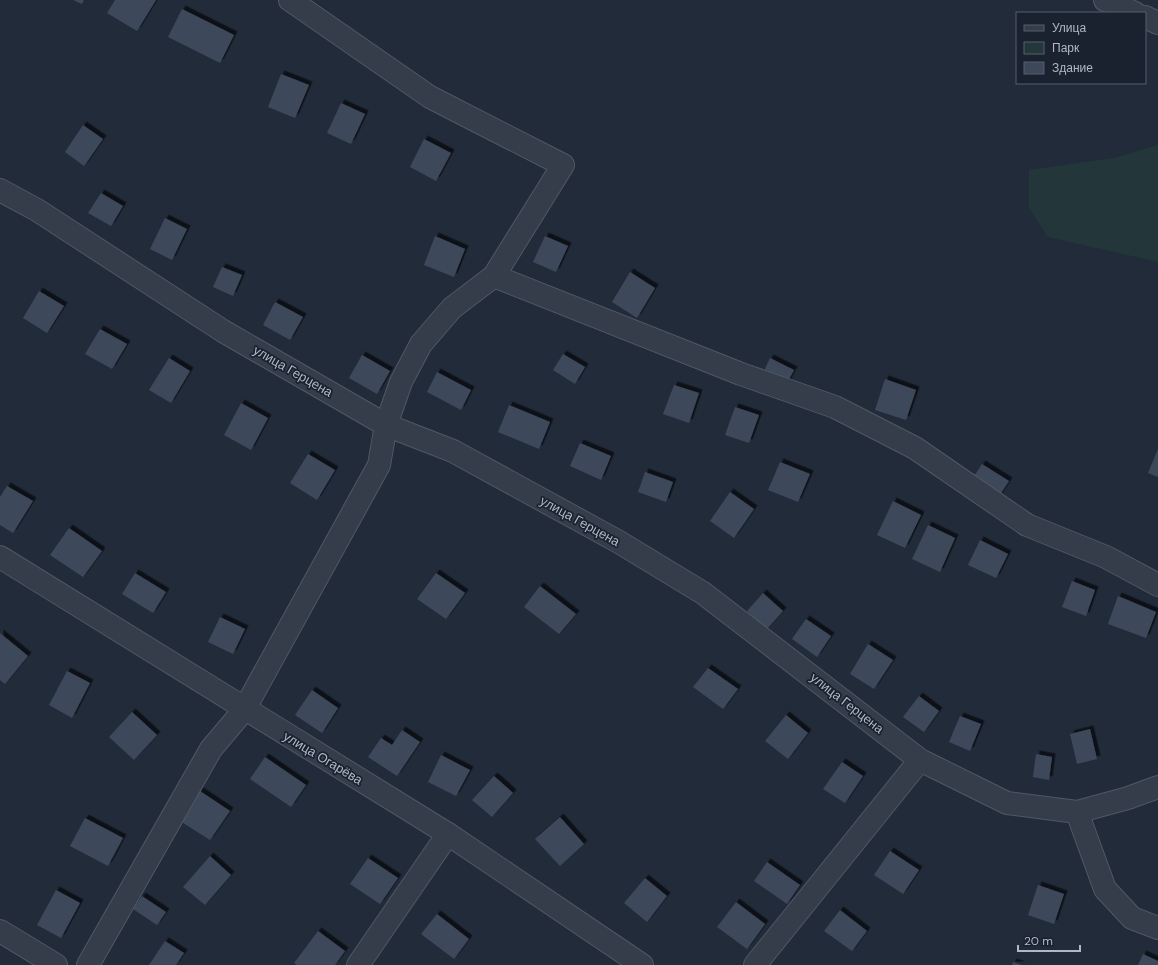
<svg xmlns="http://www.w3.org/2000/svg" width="1158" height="965" font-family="'DM Sans',sans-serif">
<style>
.green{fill:#23373b}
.building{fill:#3d495a;filter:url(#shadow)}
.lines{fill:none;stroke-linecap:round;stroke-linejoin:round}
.minor-casing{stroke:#505865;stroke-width:24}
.minor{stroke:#353d4a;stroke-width:22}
.labels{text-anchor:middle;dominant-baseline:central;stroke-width:3.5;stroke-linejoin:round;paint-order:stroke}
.street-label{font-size:13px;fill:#b0b8c7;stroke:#1a222f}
</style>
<defs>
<filter id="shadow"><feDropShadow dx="3.5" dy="-3.5" stdDeviation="0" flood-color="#0009"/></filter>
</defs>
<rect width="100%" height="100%" fill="#212b3a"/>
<!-- green -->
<polygon class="green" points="1158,145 1158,262 1048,237 1029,208 1029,170 1114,158"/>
<!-- building -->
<g class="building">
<polygon points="73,0 84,0 82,4"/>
<polygon points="115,0 156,0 137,31 107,13"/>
<polygon points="182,9 234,35 220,63 168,37"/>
<polygon points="281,74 309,85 295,118 268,107"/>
<polygon points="341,103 365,114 351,144 327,133"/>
<polygon points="83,125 103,139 84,166 65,152"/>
<polygon points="424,139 451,153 436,181 410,167"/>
<polygon points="101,193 123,206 111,226 88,213"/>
<polygon points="165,218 187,229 172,260 150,249"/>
<polygon points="435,236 465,249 454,277 424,265"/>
<polygon points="545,236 568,246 556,272 533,262"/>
<polygon points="222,267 242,275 233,296 213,287"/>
<polygon points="630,272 655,288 637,318 612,302"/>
<polygon points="39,291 64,306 47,333 23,318"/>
<polygon points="275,302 303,317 290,340 263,325"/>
<polygon points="100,329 127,344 112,369 85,354"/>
<polygon points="563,354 585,367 575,384 553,370"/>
<polygon points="362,355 390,371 377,394 349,378"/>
<polygon points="169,358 190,371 171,403 149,390"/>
<polygon points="770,358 794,370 784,389 761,377"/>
<polygon points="437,372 471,390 461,410 427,392"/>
<polygon points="885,379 916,390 906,420 875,410"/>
<polygon points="674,385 699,393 689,423 663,414"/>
<polygon points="241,403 268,418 251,450 224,435"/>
<polygon points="509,405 550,422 539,449 498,432"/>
<polygon points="735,407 759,415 749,443 725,435"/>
<polygon points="580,443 611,456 601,480 570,466"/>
<polygon points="1158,449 1158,477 1148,473"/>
<polygon points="308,454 335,470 317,500 290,483"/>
<polygon points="780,462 810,474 798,502 768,490"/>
<polygon points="982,464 1009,481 996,501 969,484"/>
<polygon points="645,472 673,482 666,502 638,492"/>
<polygon points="7,486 33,501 13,533 0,525 0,497"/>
<polygon points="730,492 754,509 734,538 710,521"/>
<polygon points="893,501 921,515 905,548 877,535"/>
<polygon points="928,525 955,538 940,572 912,559"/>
<polygon points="69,528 102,551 83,577 50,555"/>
<polygon points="980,540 1008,554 996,578 968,565"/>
<polygon points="135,573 166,592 153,613 122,594"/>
<polygon points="436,573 465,593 446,619 417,599"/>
<polygon points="1072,581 1095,590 1086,616 1062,607"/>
<polygon points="540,586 576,614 559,634 524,607"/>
<polygon points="763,593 783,611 766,630 747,611"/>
<polygon points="1118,596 1156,612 1146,638 1108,624"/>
<polygon points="220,617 245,629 233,654 208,642"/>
<polygon points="806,619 831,636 817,657 792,639"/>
<polygon points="0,633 28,656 5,684 0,680"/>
<polygon points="868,644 893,660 874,689 850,674"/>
<polygon points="708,668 738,689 723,709 693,687"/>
<polygon points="67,671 90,683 72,718 49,705"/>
<polygon points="312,690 338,708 322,733 295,715"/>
<polygon points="919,696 939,711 924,732 903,717"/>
<polygon points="132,712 157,735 134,760 109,737"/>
<polygon points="786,715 808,733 788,759 765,741"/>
<polygon points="960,716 981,724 970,751 949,742"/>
<polygon points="1090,729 1097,759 1077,764 1070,734"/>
<polygon points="402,730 420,742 397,776 368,757 381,738 392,745"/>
<polygon points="1036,754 1052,757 1049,780 1033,777"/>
<polygon points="441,755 470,770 456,796 428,782"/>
<polygon points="265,757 306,785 291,807 250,779"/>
<polygon points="842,762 863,776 845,803 823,789"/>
<polygon points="494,776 513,793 492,817 472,800"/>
<polygon points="200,791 230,811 210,840 180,821"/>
<polygon points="560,817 584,844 560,866 535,839"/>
<polygon points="85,818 123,838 108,866 70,846"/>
<polygon points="890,851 919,870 903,894 874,875"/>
<polygon points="210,856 231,875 205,905 183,887"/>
<polygon points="368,858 398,878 380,904 350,884"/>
<polygon points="767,862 800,885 787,904 754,881"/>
<polygon points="645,878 667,896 647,922 624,903"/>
<polygon points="1038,885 1064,894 1054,924 1028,915"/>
<polygon points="56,890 80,903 61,938 37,925"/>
<polygon points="142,896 166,912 157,925 133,909"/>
<polygon points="736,902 765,924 747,949 717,927"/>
<polygon points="840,910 867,931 852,951 824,931"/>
<polygon points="437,914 469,939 454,959 421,934"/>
<polygon points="318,931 345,951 335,965 297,965 294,963"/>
<polygon points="165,941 184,953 176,965 149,965"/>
<polygon points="1143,954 1158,961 1158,965 1138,965"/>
<polygon points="1013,962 1022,965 1012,965"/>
</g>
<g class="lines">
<defs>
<g id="minor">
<polyline points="1105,0 1135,13"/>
<polyline points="1145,17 1158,23"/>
<polyline points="0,190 37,210 223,331 386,425 453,451 619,542 703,593 920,760 1007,803 1077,812 1128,798 1158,787"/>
<polyline points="494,276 741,374 835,407 915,448 1027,525 1106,557 1158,585"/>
<polyline points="0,557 448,834 642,965"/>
<polyline points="1077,812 1105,889 1132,918 1158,928"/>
<polyline points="0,931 56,965"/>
<polyline points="88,965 211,749 244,710 379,465 386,425 401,382 421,344 452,308 494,276 563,165 430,97 290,0"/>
<polyline points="358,965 448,834"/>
<polyline points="755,965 920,760"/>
</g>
</defs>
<!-- minor casing -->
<use href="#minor" class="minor-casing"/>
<!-- minor -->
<use href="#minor" class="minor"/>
</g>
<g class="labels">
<!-- street labels -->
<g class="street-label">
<text transform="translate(293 371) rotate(30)">улица Герцена</text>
<text transform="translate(580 521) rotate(29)">улица Герцена</text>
<text transform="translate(847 703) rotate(38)">улица Герцена</text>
<text transform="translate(323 758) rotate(31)">улица Огарёва</text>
</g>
</g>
<!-- legend -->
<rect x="1016" y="12" width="130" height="72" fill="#1a222f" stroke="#565e6c"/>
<rect x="1024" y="25" width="20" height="6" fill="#353d4a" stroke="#565e6c"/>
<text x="1052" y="32" font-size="12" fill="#b0b8c7">Улица</text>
<rect x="1024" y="42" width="20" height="12" fill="#23373b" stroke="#565e6c"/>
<text x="1052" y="52" font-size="12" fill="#b0b8c7">Парк</text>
<rect x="1024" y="62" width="20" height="12" fill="#3d495a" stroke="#565e6c"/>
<text x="1052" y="72" font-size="12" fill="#b0b8c7">Здание</text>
<!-- scale -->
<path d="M1018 945v6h62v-6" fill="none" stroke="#b0b8c7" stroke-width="2"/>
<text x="1024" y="945" font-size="12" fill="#b0b8c7" stroke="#1a222f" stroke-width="3" paint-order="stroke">20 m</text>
</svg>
